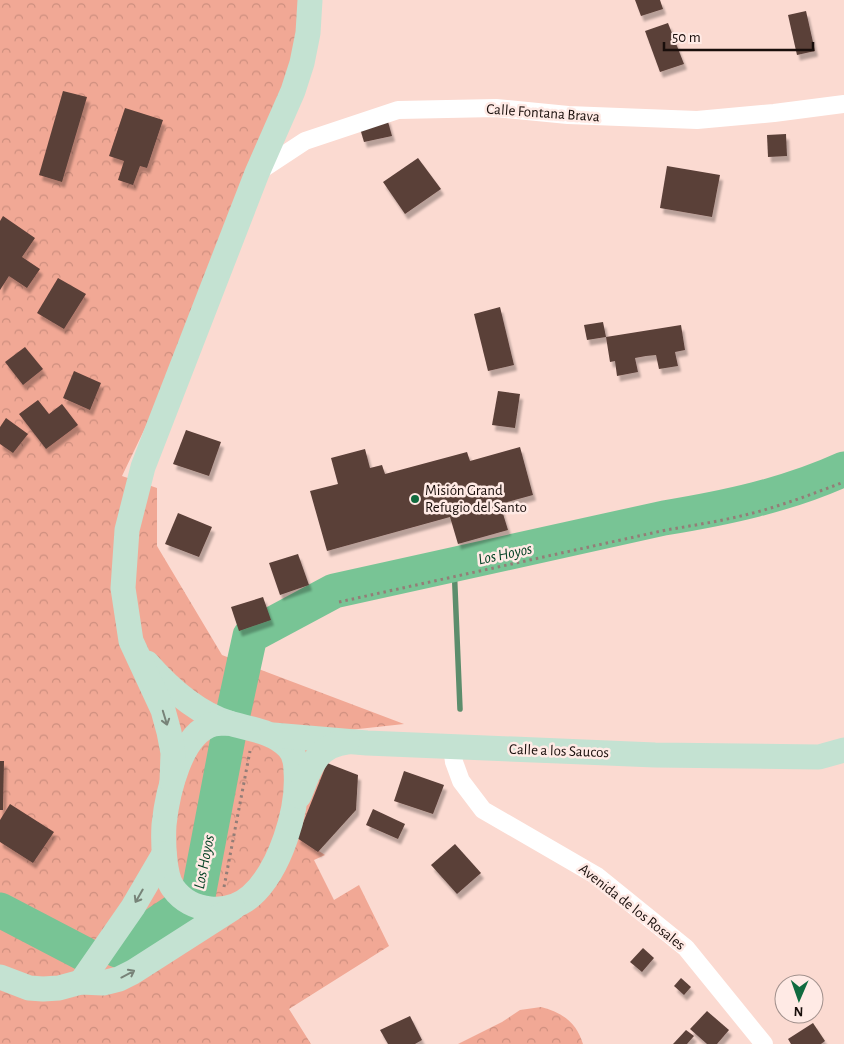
<svg xmlns="http://www.w3.org/2000/svg" width="844" height="1044" font-family="'Alegreya Sans',sans-serif">
<style>
.forest{fill:url(#forest-crowns)}
.lines{fill:none;stroke-linecap:round;stroke-linejoin:round}
.stream{stroke:#5c8d6c;stroke-width:5.5}
.river{stroke:#78c495;stroke-width:35}
.building{fill:#5a3f38;filter:url(#shadow)}
.path{stroke:#947d77;stroke-width:3;stroke-dasharray:2.5 4;stroke-linecap:butt}
.minor{stroke:#fff;stroke-width:18}
.secondary{stroke:#c4e2d2;stroke-width:25}
.oneway{stroke:#778378}
.poi-dot{fill:#106b3f;stroke:#ffeae5;stroke-width:2}
.labels{text-anchor:middle;dominant-baseline:central;stroke-width:5;stroke-linejoin:round;paint-order:stroke}
.street-label{font-size:15px;fill:#190e0b;stroke:#ffeae5}
.poi-label{font-size:15px;fill:#190e0b;stroke:#ffeae5;text-anchor:start}
.water-label{font-size:16px;font-style:italic;fill:#003f22;stroke:#ffeae5}
</style>
<defs>
<pattern id="forest-crowns" width="20" height="18" patternUnits="userSpaceOnUse" patternTransform="scale(1.25)"><rect width="20" height="18" fill="#f1a895"/><path d="M2 6a3 3 0 1 1 6 0M12 15a3 3 0 1 1 6 0" fill="none" stroke="#ce8f7f"/></pattern>
<filter id="shadow"><feDropShadow dx="3" dy="5.5" stdDeviation="1" flood-color="#0004"/></filter>
</defs>
<rect width="100%" height="100%" fill="#fbdad1"/>
<!-- forest -->
<g class="forest">
<polygon points="0,0 300,0 300,30 285,88 195,324 122,476 157,488 157,546 222,655 404,724 340,731 298,837 325,855 314,860 334,900 359,885 389,946 289,1009 311,1044 0,1044"/>
<path d="M541 1007C562 1012 577 1023 583 1044H458L502 1022 520 1010Z"/>
</g>
<g class="lines">
<!-- stream -->
<polyline class="stream" points="454,564 460,709"/>
<!-- river -->
<g class="river">
<path d="M233 714 250 636 334 591 664 518C725 508 787 495 844 469"/>
<polyline points="0,910 90,957"/>
<polyline points="117,950 198,896 229,733"/>
</g>
</g>
<!-- building -->
<g class="building">
<polygon points="635,0 660,0 663,9 641,16"/>
<polygon points="806,11 815,51 797,55 788,15"/>
<polygon points="668,23 684,64 660,72 645,31"/>
<polygon points="63,91 87,97 62,182 39,175"/>
<polygon points="125,108 163,120 147,168 140,166 133,185 118,180 124,161 109,156"/>
<polygon points="387,118 392,136 364,142 359,125"/>
<polygon points="786,134 787,156 768,157 767,135"/>
<polygon points="418,158 441,189 405,214 383,182"/>
<polygon points="667,166 720,175 712,217 660,208"/>
<polygon points="3,216 35,238 22,257 40,269 27,288 9,276 0,290 0,221"/>
<polygon points="58,278 86,294 64,329 37,313"/>
<polygon points="500,307 514,365 488,371 474,314"/>
<polygon points="603,322 606,337 587,340 584,325"/>
<polygon points="681,325 685,350 675,352 678,366 659,369 656,355 646,356 635,358 638,372 617,376 615,361 610,362 606,337"/>
<polygon points="25,347 43,369 23,385 5,362"/>
<polygon points="74,371 101,383 90,410 63,398"/>
<polygon points="498,391 520,394 515,428 492,425"/>
<polygon points="38,400 49,414 62,404 78,425 46,449 19,414"/>
<polygon points="6,418 28,434 13,453 0,444 0,427"/>
<polygon points="186,430 221,442 209,476 173,464"/>
<polygon points="520,447 533,495 500,504 508,530 458,544 450,517 327,551 310,491 338,484 331,458 365,449 370,468 382,465 385,474 467,452 470,461"/>
<polygon points="178,513 212,527 199,557 165,544"/>
<polygon points="298,554 309,585 280,595 269,563"/>
<polygon points="263,597 271,620 239,631 231,607"/>
<polygon points="0,761 4,761 3,810 0,810"/>
<polygon points="327,763 358,775 356,810 318,852 297,838"/>
<polygon points="404,771 444,785 433,814 394,801"/>
<polygon points="10,804 54,832 33,863 0,842 0,820"/>
<polygon points="373,809 405,824 398,839 366,825"/>
<polygon points="455,844 481,873 457,894 431,865"/>
<polygon points="643,948 654,958 642,972 630,962"/>
<polygon points="681,978 691,987 684,995 674,986"/>
<polygon points="707,1011 729,1030 717,1044 707,1044 690,1029"/>
<polygon points="410,1016 422,1040 415,1044 388,1044 380,1030"/>
<polygon points="813,1023 825,1041 821,1044 791,1044 788,1039"/>
<polygon points="686,1030 694,1036 687,1044 673,1044"/>
</g>
<g class="lines">
<!-- path -->
<g class="path">
<path d="M339 602 666 530C696 525 727 520 757 512 786 504 815 493 844 482"/>
<polyline points="224,887 250,751"/>
</g>
<!-- minor -->
<g class="minor">
<polyline points="258,172 305,141 398,110 496,108 568,115 697,120 774,113 844,104"/>
<polyline points="452,747 454,762 461,781 483,810 597,876 686,948 764,1044"/>
</g>
<!-- secondary -->
<g class="secondary">
<path d="M147 663C169 688 197 713 229 723"/>
<path d="M229 723C249 729 273 731 288 747 295 754 296 762 296 771 299 810 280 870 251 896 228 916 191 913 173 888 164 876 163 841 164 825 167 795 180 733 214 724 219 723 224 723 229 723Z"/>
<polyline points="273,735 367,743 655,755 819,757 844,750"/>
<polyline points="172,782 173,753 169,732 163,710 131,641 123,588 127,530 143,467 257,173 293,91 302,63 308,33 310,0"/>
<path d="M299 796C310 770 314 746 347 742"/>
<polyline points="0,977 29,988 43,989 59,988 81,982 103,983 119,979 133,972 233,908"/>
<polyline points="81,982 133,907 164,854"/>
</g>
</g>
<!-- one-way arrows -->
<defs><path id="oneway-shaft" d="M-6 0H5M1.5-3L5.5 0L1.5 3" fill="none" stroke-width="1.6" stroke-linecap="round" stroke-linejoin="round" transform="scale(1.25)"/></defs>
<g class="oneway">
<use href="#oneway-shaft" transform="translate(165 718) rotate(73)"/>
<use href="#oneway-shaft" transform="translate(139 896) rotate(120)"/>
<use href="#oneway-shaft" transform="translate(128 974) rotate(-28)"/>
</g>
<!-- markers -->
<circle class="poi-dot" cx="415" cy="499" r="5"/>
<g class="labels">
<!-- street labels -->
<g class="street-label">
<text transform="translate(543 113) rotate(4)">Calle Fontana Brava</text>
<text transform="translate(559 751) rotate(2)">Calle a los Saucos</text>
<text transform="translate(632 907) rotate(38)">Avenida de los Rosales</text>
</g>
<!-- poi labels -->
<g class="poi-label">
<text x="425" y="490">Misión Grand<tspan x="425" dy="17">Refugio del Santo</tspan></text>
</g>
<!-- water labels -->
<g class="water-label">
<text transform="translate(505 554) rotate(-12)">Los Hoyos</text>
<text transform="translate(204 862) rotate(-79)">Los Hoyos</text>
</g>
</g>
<!-- north arrow -->
<g transform="translate(799 999) rotate(182)"><circle r="24" fill="#ffeae5" stroke="#a3928e"/>
<path d="M0-4L9 19L0 12L-9 19Z" fill="#106b3f"/>
<text y="-8" font-size="14" font-weight="bold" text-anchor="middle" fill="#190e0b">N</text>
</g>
<!-- scale -->
<path d="M664 42v8h149v-8" fill="none" stroke="#190e0b" stroke-width="2.5"/>
<text x="672" y="42" font-size="15" fill="#190e0b" stroke="#ffeae5" stroke-width="4" paint-order="stroke">50 m</text>
</svg>
